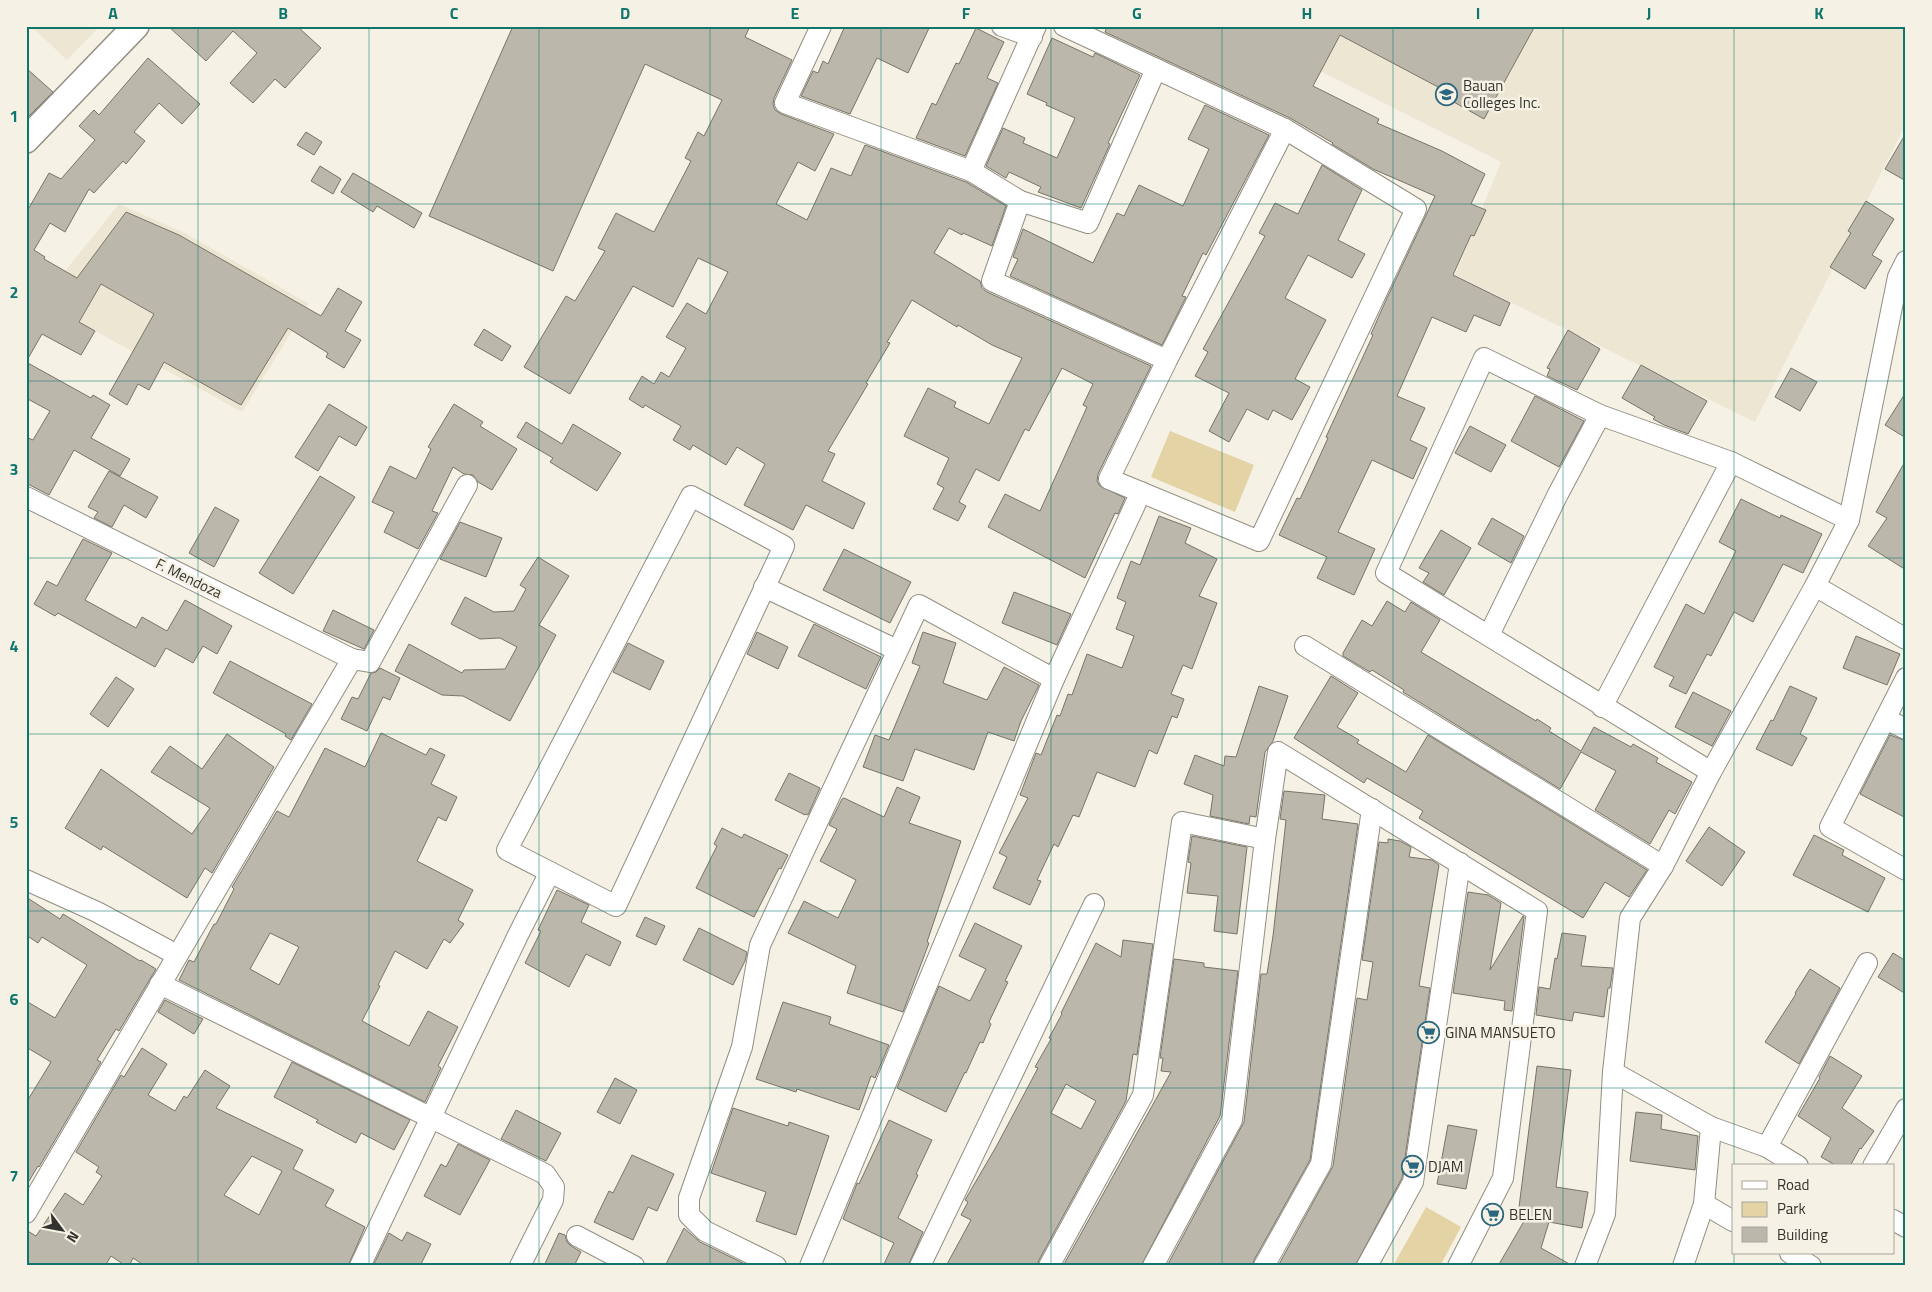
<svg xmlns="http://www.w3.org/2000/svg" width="1932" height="1292" font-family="'Titillium Web',sans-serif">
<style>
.built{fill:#ede6d2}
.green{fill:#e3d3a5}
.building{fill:#bcb7ab;stroke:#787468;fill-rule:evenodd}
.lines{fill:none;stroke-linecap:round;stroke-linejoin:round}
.minor-casing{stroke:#928e82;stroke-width:22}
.major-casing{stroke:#928e82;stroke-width:28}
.minor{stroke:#fff;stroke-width:20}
.major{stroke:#fff;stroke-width:25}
.grid{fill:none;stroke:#0f766e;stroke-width:1;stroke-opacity:0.55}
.labels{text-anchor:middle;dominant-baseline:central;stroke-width:5;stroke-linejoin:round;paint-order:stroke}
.poi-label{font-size:15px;fill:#35332e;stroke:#f5f1e4;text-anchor:start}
.street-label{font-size:15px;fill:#35332e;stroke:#f5f1e4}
.neatline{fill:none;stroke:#0f766e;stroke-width:2}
.grid-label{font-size:16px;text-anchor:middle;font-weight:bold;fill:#0f766e}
</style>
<rect width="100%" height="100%" fill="#f5f1e4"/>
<!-- built -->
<g class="built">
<polygon points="31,26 100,26 67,60"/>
<polygon points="1231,26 1906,26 1906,124 1755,422 1455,275 1501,162"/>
<polygon points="119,204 185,233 309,304 242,412 41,301"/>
</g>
<!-- green -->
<g class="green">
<polygon points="1170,431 1254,465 1235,512 1151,477"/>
<polygon points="1426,1207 1461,1227 1440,1266 1393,1266"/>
</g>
<!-- building -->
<g class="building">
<polygon points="168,26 297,26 321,48 285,88 275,79 253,103 230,83 257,53 233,31 206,61"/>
<polygon points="513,26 750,26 745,37 792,60 774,98 773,104 775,110 781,114 834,134 815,171 798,162 776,204 807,220 831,168 851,176 865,145 966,182 1006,206 992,246 963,233 962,235 949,228 934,253 980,281 982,288 987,292 1151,366 1098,474 1097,481 1100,486 1125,498 1118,514 1115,513 1085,578 988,527 1005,494 1040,511 1087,407 1083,405 1093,384 1062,368 1029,431 1025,429 999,481 976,469 959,502 966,506 958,521 933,509 944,488 937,484 949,458 904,436 928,388 956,402 954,407 989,424 1022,358 992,345 958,325 957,327 912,300 887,342 890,343 866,383 868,384 828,451 835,454 822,481 865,503 853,529 806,505 793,530 744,505 765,464 737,447 726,465 693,445 690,450 673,440 681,426 645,405 643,408 629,399 642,376 654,384 661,372 669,377 686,348 666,337 687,303 706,314 728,272 698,258 673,307 633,286 570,394 524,367 566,296 575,301 605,251 598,248 616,213 654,232 691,161 685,158 698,132 704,136 722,100 645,64 553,271 429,216"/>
<polygon points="845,26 930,26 908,73 877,58 850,114 801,96 813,71 818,73 823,61 828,64"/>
<polygon points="1107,26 1535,26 1484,119 1452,101 1455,96 1340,35 1313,86 1379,119 1377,123 1442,151 1485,174 1471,204 1486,210 1474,236 1471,235 1453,275 1510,303 1500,326 1474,315 1466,332 1432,317 1397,396 1425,408 1410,440 1427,448 1413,479 1372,460 1338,532 1375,549 1354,595 1317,578 1327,557 1279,535 1297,498 1300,499 1312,473 1328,438 1326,437 1373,335 1371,334 1387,298 1435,196 1373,169 1332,144 1333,143 1290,118 1105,32"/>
<polygon points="976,28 1004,42 987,78 998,83 965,156 916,138 932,103 936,105 956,63 959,64"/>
<polygon points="1052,38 1093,57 1095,53 1140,75 1108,143 1110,144 1081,208 1038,192 1041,187 1009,172 1006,178 986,166 1003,128 1025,138 1023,143 1057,158 1075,118 1046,105 1047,103 1027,94"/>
<polygon points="148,58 200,104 182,124 159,103 134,132 145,141 126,164 123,161 94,193 89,189 65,232 50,223 34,250 45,257 44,259 77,278 126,212 179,235 321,316 338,288 362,302 345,331 361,340 344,368 326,357 328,353 288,328 241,405 164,362 149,390 138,384 127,405 109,394 154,314 101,284 79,322 95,331 81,355 42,334 26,362 26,213 49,173 61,179 95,140 79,126 94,110 99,115"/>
<polygon points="26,68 53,92 26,119"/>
<polygon points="1205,105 1269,135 1206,255 1203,253 1182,296 1186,297 1162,345 1010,276 1018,259 1013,257 1023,229 1093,263 1117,213 1124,216 1139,185 1183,206 1209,149 1188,139"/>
<polygon points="306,132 322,142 314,155 297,145"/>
<polygon points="1906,133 1906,181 1885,169"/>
<polygon points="1322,165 1362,190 1338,240 1365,254 1352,278 1308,255 1285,298 1326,320 1295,379 1310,387 1292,420 1273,410 1268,420 1247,409 1229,442 1209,431 1229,393 1195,376 1208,352 1203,349 1265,236 1259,233 1275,203 1298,214"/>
<polygon points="320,166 341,179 333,194 311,181"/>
<polygon points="353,173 422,213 414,228 377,206 373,212 341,192"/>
<polygon points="1866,201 1894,219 1872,255 1882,261 1865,289 1830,267 1851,233 1848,231"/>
<polygon points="484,329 511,346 502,361 474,345"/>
<polygon points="1568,330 1600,349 1577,390 1547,376 1550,369 1547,368"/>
<polygon points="26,362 91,398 93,395 110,405 91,438 130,459 120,476 74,450 49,495 26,483 26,437 33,440 50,411 26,398"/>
<polygon points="1641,365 1707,401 1688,434 1664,425 1653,419 1655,417 1622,398"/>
<polygon points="1791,368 1817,382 1800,411 1775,397"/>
<polygon points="1906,392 1906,438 1885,425"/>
<polygon points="1535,396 1584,421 1559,467 1511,441"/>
<polygon points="329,404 367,427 356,446 339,436 318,471 295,457"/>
<polygon points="454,404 483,422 480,426 517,449 492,490 478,482 473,475 464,474 453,467 432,511 438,513 418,549 384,532 394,512 372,502 390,466 416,479 431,449 428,447"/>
<polygon points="526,422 562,444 573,424 621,453 597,491 550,462 553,458 517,437"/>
<polygon points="1470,426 1506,445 1491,472 1455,453"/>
<polygon points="1906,460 1906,570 1868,546 1887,518 1876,512"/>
<polygon points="109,471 158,497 146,518 124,505 112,527 94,518 98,512 88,507"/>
<polygon points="320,476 355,497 293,594 259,573"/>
<polygon points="1741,499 1780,518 1781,515 1822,534 1803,573 1783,564 1753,622 1734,612 1711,656 1707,654 1686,694 1669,686 1674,677 1654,667 1686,604 1704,614 1736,551 1719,542"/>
<polygon points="215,507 239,520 214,567 189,553"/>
<polygon points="1159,516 1191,528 1185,543 1217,559 1199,596 1217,603 1192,669 1183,665 1171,694 1184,699 1177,718 1172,716 1157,754 1149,750 1135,787 1097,772 1079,817 1073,815 1058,847 1054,844 1037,880 1041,881 1030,905 993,888 1007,857 999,853 1028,798 1020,795 1036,753 1041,755 1057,715 1060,716 1068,694 1072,695 1087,654 1122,668 1134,636 1116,629 1126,602 1117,598 1131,561 1140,565"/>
<polygon points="1492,518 1524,536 1511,563 1478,544"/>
<polygon points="460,522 502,538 486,577 440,559"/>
<polygon points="1441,530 1471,548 1444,595 1423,582 1429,573 1419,568"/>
<polygon points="83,539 112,553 85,600 136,628 142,617 167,631 185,600 232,626 217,654 203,646 193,663 166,648 155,667 58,613 55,616 34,604 47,581 57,586"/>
<polygon points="844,549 911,582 890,623 823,590"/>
<polygon points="538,557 569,576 539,625 556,635 510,721 463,696 442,695 395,671 409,644 462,673 464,670 505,669 517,647 500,638 480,639 451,624 465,597 494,612 514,611 526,589 520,585"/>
<polygon points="1014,592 1071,614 1057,645 1002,623"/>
<polygon points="1387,601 1405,612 1411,602 1440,620 1421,652 1536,721 1537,719 1551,728 1549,731 1581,751 1594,727 1631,747 1633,744 1658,758 1656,762 1692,782 1675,814 1669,810 1650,844 1595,810 1616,771 1581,752 1560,789 1403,692 1404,690 1372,670 1370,672 1343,656 1343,653 1362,620 1372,626"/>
<polygon points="333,610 374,630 364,649 323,631"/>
<polygon points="814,624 881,657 866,689 798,656"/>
<polygon points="757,632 788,647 778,669 747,654"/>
<polygon points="923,632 956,643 943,683 987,700 1004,667 1039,685 1021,721 1014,741 988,732 974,770 915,749 903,781 863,767 875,735 889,740 920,666 912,663"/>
<polygon points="1856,636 1900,654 1887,685 1843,668"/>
<polygon points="628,643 664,661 650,690 613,672"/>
<polygon points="230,661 312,704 291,740 285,736 286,734 213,693"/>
<polygon points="380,668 400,678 390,700 383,697 367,731 341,719 352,697 358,699 371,673 376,672"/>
<polygon points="1331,676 1358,693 1337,727 1359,740 1357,743 1406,772 1428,735 1647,870 1629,897 1605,882 1583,918 1419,818 1423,811 1367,778 1364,783 1294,738"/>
<polygon points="116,677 134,689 108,727 90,714"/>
<polygon points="1259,686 1288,696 1273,741 1265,752 1256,817 1250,816 1249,824 1210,816 1213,795 1184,784 1195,755 1224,766 1225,756 1236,757"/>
<polygon points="1790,686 1817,698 1800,734 1807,738 1792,766 1756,749 1771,720 1773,721"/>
<polygon points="1693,692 1731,711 1712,746 1675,727"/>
<path d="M381 733 426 755 430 748 445 755 431 784 457 797 446 821 438 817 417 861 473 890 458 920 464 924 450 943 444 939 427 969 395 951 378 985 380 986 362 1021 409 1046 428 1011 458 1027 438 1066 441 1068 425 1102 179 980 189 960 194 962 214 924H216L234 889 232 887 277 811 289 817 325 748 365 767ZM270 933 299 947 279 985 250 969Z"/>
<polygon points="227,734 274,767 212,873 205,868 187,898 103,846 101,850 65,828 101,769 192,834 210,808 151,772 170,746 202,769"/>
<polygon points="1890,735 1906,741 1906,818 1860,794"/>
<polygon points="789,773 820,788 808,815 806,814 805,815 775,800"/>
<polygon points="897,787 920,797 909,823 961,841 927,942 929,943 903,1012 847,993 856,966 788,933 804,901 838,918 856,880 820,861 837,829 829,825 842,799 844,798 884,817"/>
<polygon points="1284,791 1325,795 1322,819 1358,824 1310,1160 1254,1260 1252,1266 1167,1266 1244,1122 1261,974 1267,974 1273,936 1286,820 1280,819"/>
<polygon points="1709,827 1745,852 1722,886 1686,861"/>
<polygon points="722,828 742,838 744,834 788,855 781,869 779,868 754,917 696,888 717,846 714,844"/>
<polygon points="1814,835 1844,850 1842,855 1885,878 1868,912 1793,875"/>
<polygon points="1192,836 1247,847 1237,934 1214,931 1218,896 1187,893 1191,863 1188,862"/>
<polygon points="1388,839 1400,841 1411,847 1409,857 1432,860 1439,865 1419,986 1430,988 1402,1178 1355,1266 1278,1266 1333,1166 1357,998 1367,1000 1373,962 1362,960 1379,842 1388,843"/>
<polygon points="557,890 589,905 581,922 621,942 610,966 586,954 569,987 525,963 541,931 538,930"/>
<polygon points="1468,892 1488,895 1501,903 1490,970 1523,916 1524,917 1512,1011 1504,1010 1505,1001 1453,993"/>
<polygon points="26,897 60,919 63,914 140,961 141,960 156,969 119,1031 116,1029 97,1060 101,1062 39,1167 38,1166 26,1186 26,1103 51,1062 26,1047 26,1001 55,1018 87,965 42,937 38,943 26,935"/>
<polygon points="645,917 665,926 656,945 636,936"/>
<polygon points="975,923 1022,946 1005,981 1008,982 989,1022 991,1024 983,1043 980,1042 966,1073 965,1072 946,1112 897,1088 939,986 970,1001 986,969 959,956"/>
<polygon points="699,928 747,952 745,961 733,985 683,960"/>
<polygon points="1562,933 1586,936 1581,966 1613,968 1610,988 1608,988 1604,1017 1574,1012 1572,1021 1536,1015 1539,987 1550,989 1555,958 1557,959"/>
<path d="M1123 940 1153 944 1137 1055 1133 1054 1126 1101 1039 1260 1037 1266H946L971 1220 961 1215 968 1202 965 1200 996 1147 1038 1068 1035 1067 1051 1039 1049 1038 1062 1014 1061 1013 1096 943 1121 957ZM1066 1084 1096 1101 1081 1129 1051 1113Z"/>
<polygon points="1893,953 1906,961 1906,994 1878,977"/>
<polygon points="1174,959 1204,963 1204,967 1238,971 1220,1116 1141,1266 1063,1266 1171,1072 1161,1071 1163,1058 1160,1058"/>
<polygon points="1810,969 1840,988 1799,1064 1765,1042 1796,994 1795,993"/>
<polygon points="165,1000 203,1019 194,1034 158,1012"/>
<polygon points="783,1002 831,1017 829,1024 889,1045 875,1078 871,1076 859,1110 797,1089 796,1092 756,1079"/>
<path d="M142 1048 167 1064 148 1095 175 1111 184 1096 187 1098 205 1070 230 1086 216 1108 303 1150 293 1169 334 1190 325 1206 365 1227 348 1266H145L133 1258 129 1266H126L111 1256 105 1266H26V1230L36 1236 65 1193 83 1205 102 1176 96 1172 99 1167 76 1152 121 1075 124 1077ZM252 1156 282 1171 259 1215 224 1195Z"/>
<polygon points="1830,1056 1862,1076 1842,1108 1874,1131 1861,1149 1860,1148 1850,1166 1837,1166 1821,1157 1831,1138 1798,1116 1820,1078 1819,1077"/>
<polygon points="292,1062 410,1120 394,1150 361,1133 356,1143 316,1122 318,1120 274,1097"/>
<polygon points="1537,1066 1571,1070 1556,1187 1588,1192 1582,1228 1549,1222 1541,1248 1573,1266 1498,1266 1527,1216 1518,1215"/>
<polygon points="615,1078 637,1090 620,1124 597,1112"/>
<polygon points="733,1108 788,1126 789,1122 829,1136 796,1235 756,1221 766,1192 711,1173"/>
<polygon points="516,1110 561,1133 546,1161 501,1139"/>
<polygon points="1636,1112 1662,1115 1661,1129 1698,1136 1695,1170 1630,1161"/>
<polygon points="889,1120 932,1140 916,1174 918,1175 898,1218 923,1232 908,1266 883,1266 894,1243 843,1219 856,1186 857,1183 859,1184"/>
<polygon points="1448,1125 1477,1130 1466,1189 1437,1184"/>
<polygon points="458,1144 490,1160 460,1215 424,1196 441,1164 446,1167"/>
<polygon points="632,1155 674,1174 657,1211 648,1207 633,1240 594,1222 609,1191 613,1193"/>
<polygon points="684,1228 700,1242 749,1266 665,1266"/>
<polygon points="407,1232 431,1244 420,1266 373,1266 389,1233 402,1241"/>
<polygon points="559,1233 565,1235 567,1242 571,1246 581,1252 574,1266 544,1266"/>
</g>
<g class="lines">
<defs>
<g id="minor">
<polyline points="821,26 785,103 971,171 1020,201 1088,223 1156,69"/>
<polyline points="1002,26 1032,37"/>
<polyline points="1064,26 1285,129"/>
<polyline points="971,171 1036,26"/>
<polyline points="1020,201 992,281 1167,360 1109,479 1259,541 1416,209 1285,129 1167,360"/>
<polyline points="1600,415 1731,462 1602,707"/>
<polyline points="1731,462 1849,520"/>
<polygon points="691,496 784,546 616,906 507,850"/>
<polyline points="26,497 352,659"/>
<polyline points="1815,586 1906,639"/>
<polyline points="764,587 897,650"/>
<polyline points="1489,635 1558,494 1600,415 1484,358 1386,573 1711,772"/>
<polyline points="1305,646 1663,866"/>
<polyline points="1906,678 1830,827 1906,870"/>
<polyline points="1885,719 1906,729"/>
<polyline points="26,880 97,912 177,955"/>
<polyline points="160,984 545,1174 554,1187 553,1200 520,1266"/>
<polyline points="1613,1072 1711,1127 1767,1147 1867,963"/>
<polyline points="1767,1147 1798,1166"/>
<polyline points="1873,1166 1906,1109"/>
<polyline points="1704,1204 1733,1221"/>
<polyline points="26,1213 352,659 370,662 467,485"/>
<polyline points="1893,1220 1906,1227"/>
<polyline points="577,1236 634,1266"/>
<polyline points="1790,1253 1811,1266"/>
<polyline points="360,1266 519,933 550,872"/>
<polyline points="776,1266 705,1231 689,1215 689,1198 742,1047 760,945 919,605 1054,679"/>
<polyline points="810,1266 1054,679 1141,492"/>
<polyline points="920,1266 1094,904"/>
<polyline points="1049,1266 1143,1095 1182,822 1265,839"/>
<polyline points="1153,1266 1232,1120 1265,839 1278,752 1537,911 1503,1178 1458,1266"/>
<polyline points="1264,1266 1321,1164 1372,809"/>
<polyline points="1367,1266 1413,1182 1460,863"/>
<polyline points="1585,1266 1605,1214 1613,1072 1630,918 1663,866 1711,772 1815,586 1849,520 1898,277 1906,261"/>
<polyline points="1683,1266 1704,1204 1711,1127"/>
</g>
<polyline id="major" points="26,140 136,26"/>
</defs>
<!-- minor casing -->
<use href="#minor" class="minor-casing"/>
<!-- major casing -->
<use href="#major" class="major-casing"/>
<!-- minor -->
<use href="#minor" class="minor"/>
<!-- major -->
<use href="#major" class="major"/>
</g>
<!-- grid -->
<path class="grid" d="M198 26V1266M369 26V1266M539 26V1266M710 26V1266M881 26V1266M1051 26V1266M1222 26V1266M1393 26V1266M1563 26V1266M1734 26V1166M26 204H1906M26 381H1906M26 558H1906M26 734H1906M26 911H1906M26 1088H1906M1734 1253V1266"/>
<!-- icons -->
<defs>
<symbol id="school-ring" viewBox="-11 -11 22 22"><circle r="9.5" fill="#f5f1e4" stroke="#2b677f" stroke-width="1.5"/><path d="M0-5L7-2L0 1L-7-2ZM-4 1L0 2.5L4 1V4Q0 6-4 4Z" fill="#2b677f"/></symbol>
<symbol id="supermarket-ring" viewBox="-11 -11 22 22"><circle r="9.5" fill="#f5f1e4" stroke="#2b677f" stroke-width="1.5"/><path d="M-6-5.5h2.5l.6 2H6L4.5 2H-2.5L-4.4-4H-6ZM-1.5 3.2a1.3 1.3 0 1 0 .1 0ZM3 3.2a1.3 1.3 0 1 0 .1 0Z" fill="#2b677f"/></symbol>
</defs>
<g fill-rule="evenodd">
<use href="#school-ring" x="1434" y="82" width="25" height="25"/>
<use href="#supermarket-ring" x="1416" y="1020" width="25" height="25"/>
<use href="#supermarket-ring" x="1400" y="1154" width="25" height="25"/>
<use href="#supermarket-ring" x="1480" y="1202" width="25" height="25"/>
</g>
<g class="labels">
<!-- poi labels -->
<g class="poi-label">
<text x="1463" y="85">Bauan<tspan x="1463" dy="17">Colleges Inc.</tspan></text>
<text x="1445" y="1032">GINA MANSUETO</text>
<text x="1428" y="1166">DJAM</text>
<text x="1509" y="1214">BELEN</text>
</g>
<!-- street labels -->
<g class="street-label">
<text transform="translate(189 578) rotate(26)">F. Mendoza</text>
</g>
</g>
<!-- border -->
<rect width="1932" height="1292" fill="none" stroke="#f5f1e4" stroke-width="55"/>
<!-- legend -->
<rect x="1732" y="1164" width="162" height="90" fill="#f5f1e4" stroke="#a8a59b"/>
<rect x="1742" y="1181" width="25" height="8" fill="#ffffff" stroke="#a8a59b"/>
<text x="1777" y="1190" font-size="15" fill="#35332e">Road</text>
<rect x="1742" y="1202" width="25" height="15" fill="#e3d3a5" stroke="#a8a59b"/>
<text x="1777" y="1214" font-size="15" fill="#35332e">Park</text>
<rect x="1742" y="1227" width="25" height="15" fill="#bcb7ab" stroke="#a8a59b"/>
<text x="1777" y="1240" font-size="15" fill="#35332e">Building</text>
<!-- north arrow -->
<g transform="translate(62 1230) rotate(122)" stroke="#f5f1e4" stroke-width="4" paint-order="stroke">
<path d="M0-4L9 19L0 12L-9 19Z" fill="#35332e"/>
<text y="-8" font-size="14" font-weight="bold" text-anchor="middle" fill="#35332e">N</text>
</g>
<rect x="28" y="28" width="1876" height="1236" class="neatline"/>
<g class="grid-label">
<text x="113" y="19">A</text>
<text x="283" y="19">B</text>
<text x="454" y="19">C</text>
<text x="625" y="19">D</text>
<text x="795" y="19">E</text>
<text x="966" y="19">F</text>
<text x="1137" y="19">G</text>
<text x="1307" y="19">H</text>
<text x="1478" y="19">I</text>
<text x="1649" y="19">J</text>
<text x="1819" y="19">K</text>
<text x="14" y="122">1</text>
<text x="14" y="298">2</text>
<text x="14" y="475">3</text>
<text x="14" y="652">4</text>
<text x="14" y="828">5</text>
<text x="14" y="1005">6</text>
<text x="14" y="1182">7</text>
</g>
</svg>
